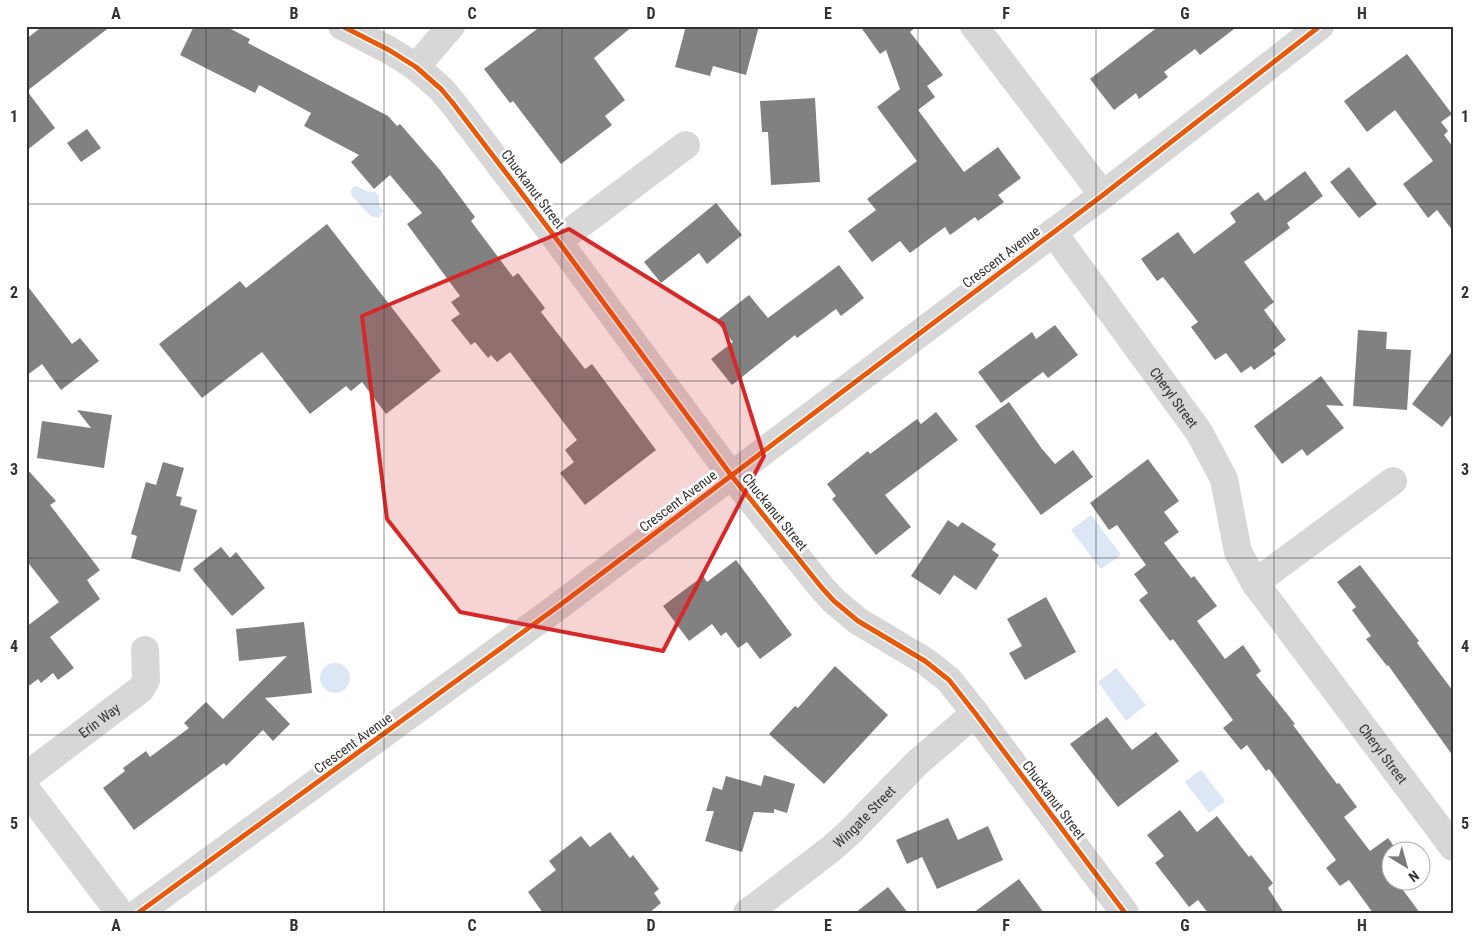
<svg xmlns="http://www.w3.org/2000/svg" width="1479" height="939" font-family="'Roboto Condensed',sans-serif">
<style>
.water{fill:#dce6f4}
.building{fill:#818181}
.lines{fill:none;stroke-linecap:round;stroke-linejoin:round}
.minor{stroke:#d7d7d7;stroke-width:28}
.cycleway-casing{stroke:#fff;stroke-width:8}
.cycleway{stroke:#e8590c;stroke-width:5}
.marked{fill:#d62828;fill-opacity:0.2;stroke:#d62828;stroke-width:4;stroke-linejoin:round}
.grid{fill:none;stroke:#333;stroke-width:1;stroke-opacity:0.55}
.labels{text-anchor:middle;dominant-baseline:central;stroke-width:5;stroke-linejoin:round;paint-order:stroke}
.street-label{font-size:14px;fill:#333;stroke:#fff}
.neatline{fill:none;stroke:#333;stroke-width:2}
.grid-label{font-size:16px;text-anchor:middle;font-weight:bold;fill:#333}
</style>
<rect width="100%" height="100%" fill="#fff"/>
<!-- water -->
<g class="water">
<path d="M357 186 365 191 375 192 379 196V205L383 211 379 218C377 217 374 218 371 216 369 215 352 196 352 195 350 191 351 190 353 187Z"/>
<polygon points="1091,515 1121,555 1101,569 1071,530"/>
<circle cx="335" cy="678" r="15"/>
<polygon points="1116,668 1146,705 1126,721 1098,682"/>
<polygon points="1201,770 1225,801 1209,813 1185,782"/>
</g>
<!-- building -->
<g class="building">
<polygon points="43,26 111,26 27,91 55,128 26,151 26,39"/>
<polygon points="194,26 225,26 250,39 248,43 388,116 397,126 400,124 440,170 475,217 471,221 513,277 518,273 545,308 541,312 585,369 592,364 656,450 585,505 560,473 574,462 565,450 577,440 510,352 497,362 491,355 488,358 475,342 471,345 451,320 460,314 451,302 460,296 407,224 422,213 390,175 374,189 351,162 359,155 304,126 311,113 259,85 255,93 180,55"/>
<polygon points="541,26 633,26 594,58 625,100 605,116 612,125 561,164 513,101 510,103 484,69"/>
<polygon points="686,26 759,26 746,75 713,66 710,76 675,67"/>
<polygon points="860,26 917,26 910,32 943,75 927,86 935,97 918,110 964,172 998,147 1021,178 998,195 1004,202 978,221 975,217 950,235 945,227 910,253 900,241 872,262 848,231 876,210 867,199 917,161 877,107 900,89 886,50 880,54"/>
<polygon points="1159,26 1238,26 1200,55 1195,49 1164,72 1168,77 1139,99 1136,93 1114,110 1090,79"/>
<polygon points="1407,54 1452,114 1441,122 1448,131 1444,135 1453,147 1453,231 1437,210 1428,218 1403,184 1433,161 1395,110 1367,132 1344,101"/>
<polygon points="815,98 820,182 771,185 768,132 762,132 760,101"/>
<polygon points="87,129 101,148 81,162 67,143"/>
<polygon points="1349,167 1377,204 1359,218 1330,182"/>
<polygon points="1305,171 1323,196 1287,223 1290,228 1244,262 1274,302 1264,310 1286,340 1273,350 1276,354 1254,370 1251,366 1241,373 1226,353 1215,360 1191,327 1198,322 1163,277 1157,281 1141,259 1178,232 1194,254 1236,222 1230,213 1258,192 1265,201"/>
<polygon points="716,203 742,235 707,264 699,253 661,283 644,262"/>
<polygon points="327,224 441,371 386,414 362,382 351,391 346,386 310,414 262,352 202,398 159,344 240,281 246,288"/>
<polygon points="839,265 864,298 841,316 836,309 797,338 795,335 732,385 711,359 733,342 716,321 749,295 768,318"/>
<polygon points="26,284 72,344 80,338 99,361 61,390 42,364 26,376"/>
<polygon points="1055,325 1078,355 1048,378 1043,372 1001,403 978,372 1032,332 1036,339"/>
<polygon points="1358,330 1387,332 1386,349 1411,350 1407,410 1353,406"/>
<polygon points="1453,350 1453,413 1442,427 1412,404"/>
<polygon points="1321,376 1344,406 1326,405 1344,428 1307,456 1302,449 1282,464 1254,426"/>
<polygon points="1009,402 1042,449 1055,464 1073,450 1093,477 1041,515 975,426"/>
<polygon points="77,410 112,415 104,468 37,458 42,421 91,428"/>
<polygon points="936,412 958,440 885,495 911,527 876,555 832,499 836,496 827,484 868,451 870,454 917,419 921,424"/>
<polygon points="1148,459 1179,501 1164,512 1179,532 1164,543 1191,578 1194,576 1217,606 1197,621 1225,659 1243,645 1261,671 1256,675 1295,724 1293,725 1337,784 1339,783 1357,807 1344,817 1370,851 1388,838 1398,852 1392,852 1392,882 1397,882 1420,913 1373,913 1349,880 1340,886 1326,868 1336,860 1269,769 1266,771 1247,745 1241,750 1223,728 1233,720 1173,639 1170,641 1139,600 1148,593 1134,574 1146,565 1117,525 1109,530 1090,503"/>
<polygon points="163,462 184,468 176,496 182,497 180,505 197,510 180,572 131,558 137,536 131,534 146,482 156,485"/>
<polygon points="26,468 56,501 50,505 100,570 87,580 100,599 50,637 74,668 58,680 53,673 41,683 38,679 26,688 26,627 59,602 26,560"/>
<polygon points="948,520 958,527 962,522 996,544 992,550 999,555 976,590 954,575 940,595 911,576"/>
<polygon points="221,547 230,558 236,552 265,588 232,616 193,569"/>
<polygon points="736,560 792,635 760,659 747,642 738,648 726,632 721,636 712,624 689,641 663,606 703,576 707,582"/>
<polygon points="1360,565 1419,641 1417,643 1453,691 1453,756 1388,665 1387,666 1366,639 1371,636 1352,610 1356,607 1337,582"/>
<polygon points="1046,597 1076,652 1025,680 1009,653 1022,646 1007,619"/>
<polygon points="304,622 312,693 265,698 290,724 273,741 263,730 226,766 224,763 134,830 103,788 125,771 123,768 146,751 150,757 189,728 184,723 206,702 223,719 287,656 239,661 236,629"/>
<polygon points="835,666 888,715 824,784 769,734 795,706 798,708"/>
<polygon points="1107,717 1132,750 1156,732 1179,761 1118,807 1070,744"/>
<polygon points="764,775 795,784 787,813 774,809 774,813 754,812 742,852 705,841 714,811 706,811 713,787 722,790 726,776 761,786"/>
<polygon points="1180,810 1197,832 1217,816 1249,857 1251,855 1273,883 1268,888 1284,913 1208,913 1198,900 1189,907 1155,863 1164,856 1147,835"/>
<polygon points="948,818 958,840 988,826 1003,860 937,889 922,857 907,864 896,840"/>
<polygon points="610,832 630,858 633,855 659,889 654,893 661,903 649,913 543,913 528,892 556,870 549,861 581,836 590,847"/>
<polygon points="1019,879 1044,913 973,913"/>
<polygon points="888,887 908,913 855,913"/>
</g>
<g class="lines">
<!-- minor -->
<g class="minor">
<polyline points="342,26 389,50 416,67 441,89 452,102 558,241 731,475 822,588 834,601 858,621 925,661 949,680 975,713 1125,913"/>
<polyline points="974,26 1103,195"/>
<polyline points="416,67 451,26"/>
<path id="s1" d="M1053 232 1199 432 1224 479 1238 552 1255 583 1453 847"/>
<polyline points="558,241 686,145"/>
<polyline points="1255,583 1393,481"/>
<path id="s2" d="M26 776 141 689 146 680 145 650"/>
<polyline points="26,789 120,913"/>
<polyline points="138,913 556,608 1103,195 1320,26"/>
<path id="s3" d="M747 913 831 849 850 832 917 763 975 713"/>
</g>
<defs>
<g id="cycleway">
<polyline points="342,26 389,50 416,67 441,89 452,102 558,241 731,475 822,588 834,601 858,621 925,661 949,680 975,713 1125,913"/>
<polyline points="138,913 556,608 1103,195 1320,26"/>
</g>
</defs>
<!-- cycleway casing -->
<use href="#cycleway" class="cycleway-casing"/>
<!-- cycleway -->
<use href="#cycleway" class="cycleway"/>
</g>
<!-- marked area -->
<path class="marked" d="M569 229 723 324 764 456 663 651 460 612 387 519 362 316Z"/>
<!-- grid -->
<path class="grid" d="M206 26V913M384 26V913M562 26V913M740 26V913M918 26V913M1096 26V913M1274 26V913M26 204H1453M26 381H1453M26 558H1453M26 735H1453"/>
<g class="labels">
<!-- street labels -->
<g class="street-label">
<text transform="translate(533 189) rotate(53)">Chuckanut Street</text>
<text transform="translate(1001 257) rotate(-37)">Crescent Avenue</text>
<text stroke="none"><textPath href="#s1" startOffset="205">Cheryl Street</textPath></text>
<text transform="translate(678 501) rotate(-37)">Crescent Avenue</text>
<text transform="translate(775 512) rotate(51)">Chuckanut Street</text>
<text stroke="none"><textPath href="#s2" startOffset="92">Erin Way</textPath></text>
<text transform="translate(353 743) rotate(-36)">Crescent Avenue</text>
<text stroke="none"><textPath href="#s1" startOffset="624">Cheryl Street</textPath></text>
<text transform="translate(1054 800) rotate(53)">Chuckanut Street</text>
<text stroke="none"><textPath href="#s3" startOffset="152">Wingate Street</textPath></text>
</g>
</g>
<!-- border -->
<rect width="1479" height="939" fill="none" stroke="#ffffff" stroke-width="55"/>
<!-- north arrow -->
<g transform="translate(1406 866) rotate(143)"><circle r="24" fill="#ffffff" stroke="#adadad"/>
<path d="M0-4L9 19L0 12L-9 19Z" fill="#7a7a7a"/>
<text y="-8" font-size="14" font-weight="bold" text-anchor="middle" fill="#333333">N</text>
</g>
<rect x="28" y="28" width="1424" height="884" class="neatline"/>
<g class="grid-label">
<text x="116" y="19">A</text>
<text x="294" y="19">B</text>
<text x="472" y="19">C</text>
<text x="651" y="19">D</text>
<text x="828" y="19">E</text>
<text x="1006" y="19">F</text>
<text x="1185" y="19">G</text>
<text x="1362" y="19">H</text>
<text x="14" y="122">1</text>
<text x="1465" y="122">1</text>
<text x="14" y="298">2</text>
<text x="1465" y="298">2</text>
<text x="14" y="475">3</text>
<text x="1465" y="475">3</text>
<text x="14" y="652">4</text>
<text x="1465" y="652">4</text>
<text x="14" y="829">5</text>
<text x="1465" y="829">5</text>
<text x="116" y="931">A</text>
<text x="294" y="931">B</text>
<text x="472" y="931">C</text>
<text x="651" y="931">D</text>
<text x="828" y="931">E</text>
<text x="1006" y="931">F</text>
<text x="1185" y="931">G</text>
<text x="1362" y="931">H</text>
</g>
</svg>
